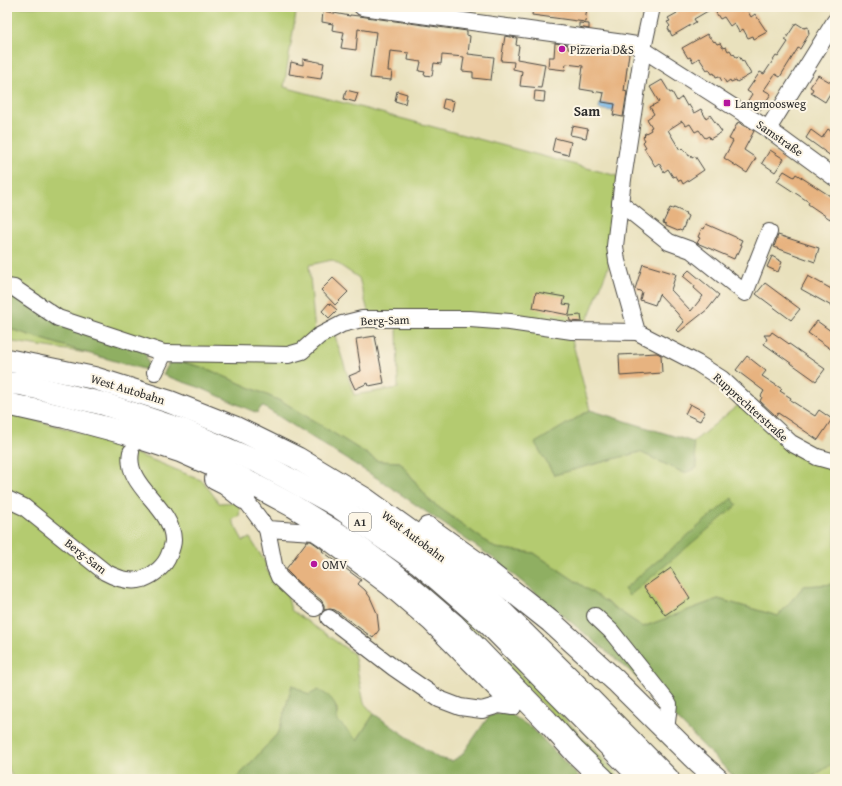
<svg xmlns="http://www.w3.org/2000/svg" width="842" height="786" font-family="'Gentium Book Plus',serif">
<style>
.green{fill:#b4cb6f;stroke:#707b4d;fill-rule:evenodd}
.forest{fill:#8faf62;stroke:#5d6d46}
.water{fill:#75b7ea;stroke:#50718a}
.building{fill:#e7b380}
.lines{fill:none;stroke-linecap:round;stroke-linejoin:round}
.minor-casing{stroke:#484641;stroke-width:18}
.highway-casing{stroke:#484641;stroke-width:24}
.minor{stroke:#fff;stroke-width:16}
.highway{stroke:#fff;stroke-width:22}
.poi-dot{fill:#b5179e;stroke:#fcf5e5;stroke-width:1.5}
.labels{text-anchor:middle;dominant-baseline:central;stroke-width:4;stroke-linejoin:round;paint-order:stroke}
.shield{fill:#fcf5e5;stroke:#6a6863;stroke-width:1}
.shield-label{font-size:11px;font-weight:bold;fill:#2b2b2b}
.poi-label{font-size:12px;fill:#2b2b2b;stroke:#fcf5e5;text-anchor:start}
.street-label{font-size:12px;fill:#2b2b2b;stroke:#fcf5e5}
.quarter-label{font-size:14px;font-weight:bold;fill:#2b2b2b;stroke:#fcf5e5}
</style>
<rect width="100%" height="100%" fill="#fcf5e5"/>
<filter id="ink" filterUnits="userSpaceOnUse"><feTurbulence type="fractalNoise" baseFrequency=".025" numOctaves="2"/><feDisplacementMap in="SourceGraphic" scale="8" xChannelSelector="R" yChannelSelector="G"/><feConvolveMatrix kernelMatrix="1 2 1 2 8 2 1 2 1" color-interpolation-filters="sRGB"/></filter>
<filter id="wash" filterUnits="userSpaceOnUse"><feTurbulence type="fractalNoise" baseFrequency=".012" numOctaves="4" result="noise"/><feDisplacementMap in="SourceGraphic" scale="16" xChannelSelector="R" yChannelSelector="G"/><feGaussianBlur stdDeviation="0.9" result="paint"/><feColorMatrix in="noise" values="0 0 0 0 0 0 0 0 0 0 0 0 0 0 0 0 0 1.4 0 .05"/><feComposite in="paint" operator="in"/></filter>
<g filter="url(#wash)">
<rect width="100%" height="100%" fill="#e9e1bd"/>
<!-- green -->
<g class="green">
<path d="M7 7H297L284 87 617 176 609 265 585 326 571 336 590 410 536 443 554 475 640 452 684 473 697 468 693 442 742 402 835 467V584L804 586 778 616 718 599 643 627 534 553 495 548 430 501 400 462 378 461 285 403 205 368 171 359 7 289ZM332 260 359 278 369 315 397 323 398 388 354 395 334 333H315L309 265Z"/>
<polygon points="7,328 87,353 7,341"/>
<polygon points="7,412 78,432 160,463 203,481 219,503 237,502 240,509 239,516 232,520 243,541 250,538 267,565 265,568 287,594 291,610 354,654 364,703 374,714 357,740 337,720 337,708 309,696 292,685 279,732 236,779 13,779 7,764"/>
<path d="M409 572C420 581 431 589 442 599 506 654 563 717 622 779H614L481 640Z"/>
<polygon points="835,762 835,779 809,779"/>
</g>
<!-- forest -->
<g class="forest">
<polygon points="7,289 145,351 150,371 87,353 7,328"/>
<polygon points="171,359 205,368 285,403 378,461 400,462 430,501 495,548 534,553 643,627 718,599 778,616 804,586 835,584 835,762 809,779 736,779 629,670 493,558 380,480 262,406 257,413 201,388 163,375"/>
<polygon points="590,410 693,442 697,468 684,473 640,452 554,475 535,443"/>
<polygon points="732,498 737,505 629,596 624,589"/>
<path d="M292 685 309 695 318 690C333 697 337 703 337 720L357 740 374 714 438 758 452 761 462 755 489 716 506 711 533 729 581 779H236L279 732Z"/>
</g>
<!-- water -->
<polygon class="water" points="600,103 614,105 613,111 599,109"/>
<g id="blocks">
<!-- building -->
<g class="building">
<polygon points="533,7 587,8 585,22 532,15"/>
<polygon points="674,7 739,7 741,11 746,8 751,17 755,14 767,32 754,39 753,36 748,38 743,29 739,32 734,23 730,26 724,17 720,19 713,8 694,19 696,22 672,36 668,28 670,26 667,22 670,21 668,18 677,13"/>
<polygon points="323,11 350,16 350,15 359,16 467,31 467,35 470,36 468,54 494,57 491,80 473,78 473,72 462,71 464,57 442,55 441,64 434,63 432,76 424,75 425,72 419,71 421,62 408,60 409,53 390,51 388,71 392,71 391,80 370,78 376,32 358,29 356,50 341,48 344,32 332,30 333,24 322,22"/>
<polygon points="579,23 589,24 589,29 579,27"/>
<polygon points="796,23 804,28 808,27 809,34 800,49 798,48 780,77 775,74 764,90 771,94 760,110 747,102 752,94 747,91 760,72 764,74 776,56 778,57 788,42 785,40"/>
<polygon points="707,34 710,38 711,38 714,42 715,41 717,44 720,43 723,48 726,47 728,51 730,50 733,55 734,54 736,57 739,56 742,61 743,60 751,74 737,82 736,80 731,82 730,80 726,83 724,79 722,81 719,76 716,77 714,73 712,74 709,69 707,70 699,58 693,62 690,57 688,58 682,48"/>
<polygon points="505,36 517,38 516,45 519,46 517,59 545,64 541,88 520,86 522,71 513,69 514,62 501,61"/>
<polygon points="555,43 568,45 568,49 586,51 587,47 629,53 624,91 627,92 623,117 613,115 615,104 602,102 604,93 580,89 583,66 566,64 565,70 548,68 549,57 554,57"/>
<polygon points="303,59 324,63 321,79 289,74 291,62 303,65"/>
<polygon points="818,75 835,85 825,102 811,93 813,89 810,87"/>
<polygon points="662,80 670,93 672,92 677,101 682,97 687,106 689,105 694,113 701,109 706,118 710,115 722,132 710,139 709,136 705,138 699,130 695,132 690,124 686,126 682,121 668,130 680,150 682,148 685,152 686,151 689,156 691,155 692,158 695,156 704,170 683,184 681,180 679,181 676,176 673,177 668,169 664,172 659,163 655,166 644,148 646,147 643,142 645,140 643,137 645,135 644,134 651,130 650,128 652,127 647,119 654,114 650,107 659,102 650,87"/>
<polygon points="346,90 358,93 355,102 344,99"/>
<polygon points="397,91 407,94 405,104 395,101"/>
<polygon points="535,91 545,92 544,102 534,101"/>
<polygon points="444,99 454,101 452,111 442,108"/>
<polygon points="738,122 754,131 744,150 756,158 747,173 724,158 733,141 729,139"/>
<polygon points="572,126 588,129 586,138 570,135"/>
<polygon points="828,129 835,134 835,159 806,138 811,130 822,138"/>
<polygon points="555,138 571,142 568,155 552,151"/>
<polygon points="770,150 784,159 775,172 762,163"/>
<polygon points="784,171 794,177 796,174 835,199 835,211 830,219 808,204 809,202 777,181"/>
<polygon points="670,208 673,209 674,208 686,213 685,214 688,216 682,231 679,230 678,231 666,226 666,224 663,223"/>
<polygon points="706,224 742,240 740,244 742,245 738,254 736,254 734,259 697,243 700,238 698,237 702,228 704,229"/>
<polygon points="778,235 819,248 815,262 774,247"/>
<polygon points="772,256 782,262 778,272 767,267"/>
<polygon points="643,264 676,274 671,290 691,311 703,296 694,288 695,286 683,276 689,270 719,295 708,309 679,332 677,330 684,322 677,313 659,294 655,305 640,300 642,292 635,289"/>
<polygon points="808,276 835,291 835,308 801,289"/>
<polygon points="333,278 348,292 335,305 321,290"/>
<polygon points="765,283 800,309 791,320 756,294"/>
<polygon points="536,292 565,297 563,304 571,305 569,315 533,308"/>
<polygon points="329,303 337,310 329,318 322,311"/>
<polygon points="581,315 582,322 570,321 569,316"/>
<polygon points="817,321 835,334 835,352 808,333"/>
<polygon points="772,332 825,369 816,381 764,344 767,339 764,335 770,335"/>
<polygon points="375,336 384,383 369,386 368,383 355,389 349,376 361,371 356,339"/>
<polygon points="657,353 661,355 662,373 620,376 619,355"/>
<polygon points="747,356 766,371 762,376 782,389 780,391 791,398 790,400 815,416 819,410 832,419 818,440 793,423 778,413 776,416 760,401 762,397 761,396 764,391 736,370"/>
<polygon points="690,404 705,412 700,421 685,414"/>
<polygon points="307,541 311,541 318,546 323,550 322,551 361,580 358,584 365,590 370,597 377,613 379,630 373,638 335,610 330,609 324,610 324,605 321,600 298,582 287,571 286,569"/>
<polygon points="671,568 690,598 665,615 652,596 651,597 644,587"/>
</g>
</g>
</g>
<g filter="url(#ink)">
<use href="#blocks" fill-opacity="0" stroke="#484641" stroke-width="1"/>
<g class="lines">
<defs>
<g id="minor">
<polyline points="362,7 624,43 636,45 768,129 835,178"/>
<polyline points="652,7 643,49 623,179 615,246 617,261 637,332 697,363 722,379 791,443 817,457 835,462"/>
<polyline points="768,129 835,21"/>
<polyline points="620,203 669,242 691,250 745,293 769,232"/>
<polyline points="7,287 14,288 58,318 164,353"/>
<polyline points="155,372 164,353 288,355 302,351 319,336 342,324 362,319 470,319 510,322 572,331 637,332"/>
<polyline points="244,498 267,529 314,532 323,538 387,586 430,623 513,707"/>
<path d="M7 499 24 507 105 572C116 578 130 583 143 579 154 575 165 566 169 555 171 550 173 545 173 540 172 505 124 487 131 452"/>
<polyline points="267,529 274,565 279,577 296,593 315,608"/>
<polyline points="595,616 611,631 669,704 666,731"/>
<polyline points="329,618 394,668 439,699 460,707 482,710 499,705 513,707"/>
</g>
<g id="highway">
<polyline points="7,360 94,378 170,402 236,428 297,458 365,499 425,542 474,584 579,688 668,779"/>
<polyline points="7,383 21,384 104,404 185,431 260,463 336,505 419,563 489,624 642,779"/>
<polyline points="7,404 65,417 125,433 180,451 241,478 293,506 353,543 396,575 453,624 547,721 575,752 603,779"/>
<polyline points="216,479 226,484 244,498"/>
<polyline points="428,528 477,563 551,622 616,681 698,762 717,779"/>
</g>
</defs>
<!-- minor casing -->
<use href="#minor" class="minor-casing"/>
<!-- highway casing -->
<use href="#highway" class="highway-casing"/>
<!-- minor -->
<use href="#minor" class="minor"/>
<!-- highway -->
<use href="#highway" class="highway"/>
</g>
</g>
<!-- markers -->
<g class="poi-dot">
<circle cx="562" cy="49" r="4"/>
<rect x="723" y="99" width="8" height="8" rx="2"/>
<circle cx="314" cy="564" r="4"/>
</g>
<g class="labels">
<!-- shield labels -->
<rect class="shield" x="349" y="513" width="22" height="18" rx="3"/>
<g class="shield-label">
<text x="360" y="522">A1</text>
</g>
<!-- poi labels -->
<g class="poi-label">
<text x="570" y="49">Pizzeria D&amp;S</text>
<text x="735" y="103">Langmoosweg</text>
<text x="322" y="564">OMV</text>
</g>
<!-- street labels -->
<g class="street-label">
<text transform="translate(780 138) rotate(35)">Samstraße</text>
<text transform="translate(385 320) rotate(-2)">Berg-Sam</text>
<text transform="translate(128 389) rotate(17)">West Autobahn</text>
<text transform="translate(751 407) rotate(42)">Rupprechterstraße</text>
<text transform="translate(414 536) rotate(37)">West Autobahn</text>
<text transform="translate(86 556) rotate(38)">Berg-Sam</text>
</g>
<!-- quarter labels -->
<g class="quarter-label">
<text x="587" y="111">Sam</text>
</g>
</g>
<!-- margin -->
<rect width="842" height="786" fill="none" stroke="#fcf5e5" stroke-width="24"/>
</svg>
